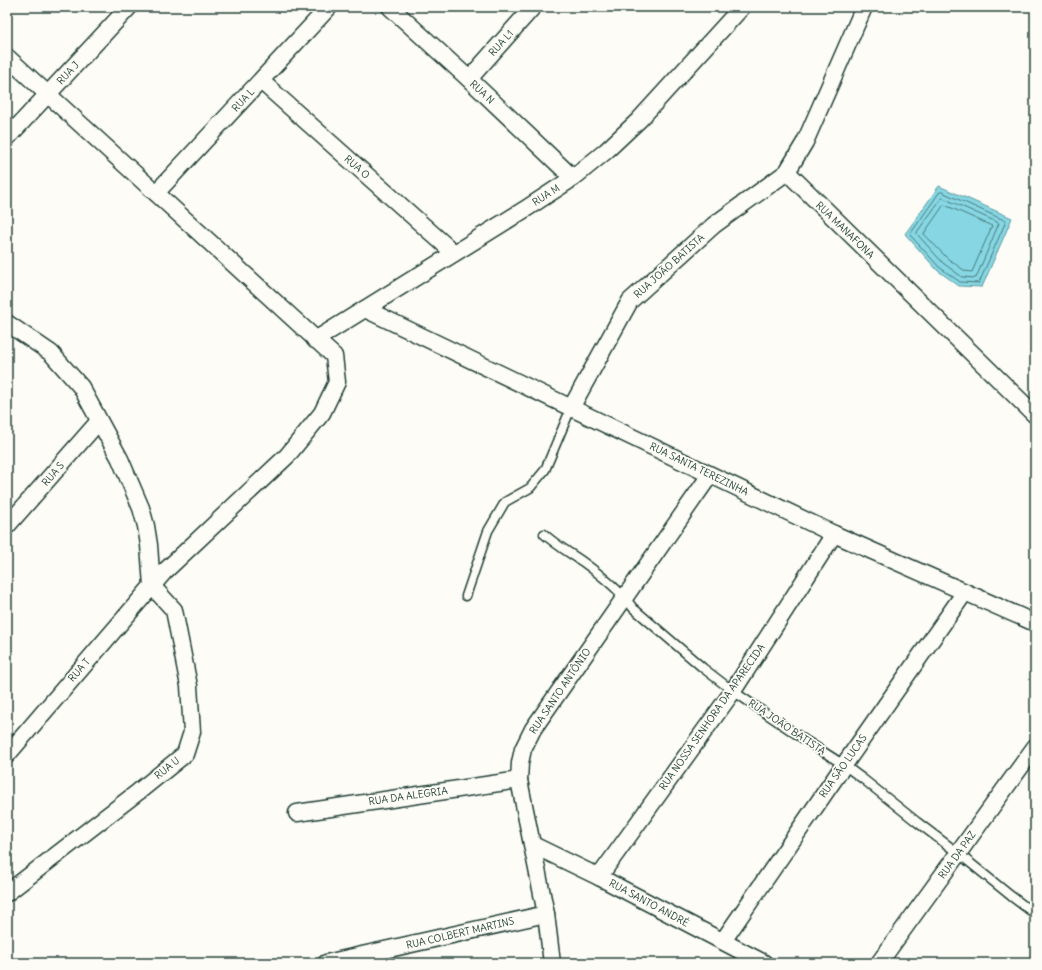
<svg xmlns="http://www.w3.org/2000/svg" width="1042" height="970" font-family="Delius,sans-serif">
<style>
.water{fill:#86d6e3;stroke:#5d999d}
.lines{fill:none;stroke-linecap:round;stroke-linejoin:round}
.shore{stroke:#487a7a;stroke-width:1}
.lane-casing{stroke:#1f3d34;stroke-width:11}
.street-casing{stroke:#1f3d34;stroke-width:19}
.lane{stroke:#fdfcf7;stroke-width:8}
.street{stroke:#fdfcf7;stroke-width:16}
.labels{text-anchor:middle;dominant-baseline:central;stroke-width:3.5;stroke-linejoin:round;paint-order:stroke}
.street-label{font-size:10px;fill:#1f3d34;stroke:#fdfcf7}
</style>
<rect width="100%" height="100%" fill="#fdfcf7"/>
<filter id="ink" filterUnits="userSpaceOnUse"><feTurbulence type="fractalNoise" baseFrequency=".025" numOctaves="2"/><feDisplacementMap in="SourceGraphic" scale="8" xChannelSelector="R" yChannelSelector="G"/><feConvolveMatrix kernelMatrix="1 2 1 2 8 2 1 2 1" color-interpolation-filters="sRGB"/></filter>
<g filter="url(#ink)">
<!-- water -->
<polygon class="water" points="939,186 1012,218 982,287 959,286 937,270 905,234"/>
<g class="lines">
<!-- shore -->
<g class="shore">
<polygon points="940,192 942,192 1006,221 979,283 960,282 939,267 910,235 911,233"/>
<polygon points="943,198 999,223 976,278 962,277 943,263 917,234 917,232 941,199"/>
<polygon points="945,205 992,226 972,272 965,271 947,258 924,234 925,232 943,206"/>
</g>
<defs>
<g id="lane">
<path d="M544 534C556 545 570 553 583 562 601 575 620 590 633 608L703 668 733 691 808 742 844 765 863 779 917 822 958 853 1011 896 1035 914"/>
<polyline points="466,596 488,531 505,502 530,488 545,470 571,408"/>
</g>
<g id="street">
<polyline points="390,7 469,79 573,178"/>
<polyline points="7,57 156,193 334,356 337,382 322,413 287,456 164,572 7,755"/>
<polyline points="469,79 533,7"/>
<polyline points="261,81 454,253"/>
<polyline points="7,138 129,7"/>
<polyline points="787,172 1035,415"/>
<polyline points="156,193 329,7"/>
<polyline points="365,309 834,534 1035,623"/>
<polyline points="7,323 51,353 81,387 120,459 141,508 146,526 149,545 152,586"/>
<polyline points="315,340 527,208 573,178 606,151 639,120 742,7"/>
<polyline points="571,408 630,301 714,225 787,172 805,142 864,7"/>
<polyline points="7,526 99,421"/>
<polyline points="297,813 519,780"/>
<polyline points="533,845 599,877 764,963"/>
<polyline points="599,877 733,691 834,534"/>
<polyline points="7,893 138,792 185,754 192,732 189,686 174,610 152,586"/>
<polyline points="723,941 844,765 965,592"/>
<polyline points="326,963 546,914"/>
<polyline points="552,963 546,914 519,780 520,763 523,749 533,729 710,475"/>
<polyline points="879,963 1035,747"/>
</g>
</defs>
<!-- lane casing -->
<use href="#lane" class="lane-casing"/>
<!-- street casing -->
<use href="#street" class="street-casing"/>
<!-- lane -->
<use href="#lane" class="lane"/>
<!-- street -->
<use href="#street" class="street"/>
</g>
</g>
<g class="labels">
<!-- street labels -->
<g class="street-label">
<text transform="translate(501 43) rotate(-48)">RUA L1</text>
<text transform="translate(68 73) rotate(-47)">RUA J</text>
<text transform="translate(482 92) rotate(43)">RUA N</text>
<text transform="translate(243 100) rotate(-47)">RUA L</text>
<text transform="translate(357 167) rotate(42)">RUA O</text>
<text transform="translate(546 195) rotate(-33)">RUA M</text>
<text transform="translate(845 230) rotate(44)">RUA MANAFONA</text>
<text transform="translate(669 266) rotate(-42)">RUA JOÃO BATISTA</text>
<text transform="translate(699 469) rotate(26)">RUA SANTA TEREZINHA</text>
<text transform="translate(53 474) rotate(-49)">RUA S</text>
<text transform="translate(79 670) rotate(-49)">RUA T</text>
<text transform="translate(560 691) rotate(-56)">RUA SANTO ANTÔNIO</text>
<text transform="translate(712 717) rotate(-55)">RUA NOSSA SENHORA DA APARECIDA</text>
<text transform="translate(787 727) rotate(34)">RUA JOÃO BATISTA</text>
<text transform="translate(843 766) rotate(-55)">RUA SÃO LUCAS</text>
<text transform="translate(167 768) rotate(-39)">RUA U</text>
<text transform="translate(408 796) rotate(-8)">RUA DA ALEGRIA</text>
<text transform="translate(957 855) rotate(-54)">RUA DA PAZ</text>
<text transform="translate(649 903) rotate(28)">RUA SANTO ANDRÉ</text>
<text transform="translate(460 933) rotate(-13)">RUA COLBERT MARTINS</text>
</g>
</g>
<!-- margin -->
<rect width="1042" height="970" fill="none" stroke="#fdfcf7" stroke-width="24"/>
<rect x="12" y="12" width="1018" height="946" fill="none" stroke="#1f3d34" stroke-width="1.5" filter="url(#ink)"/>
</svg>
